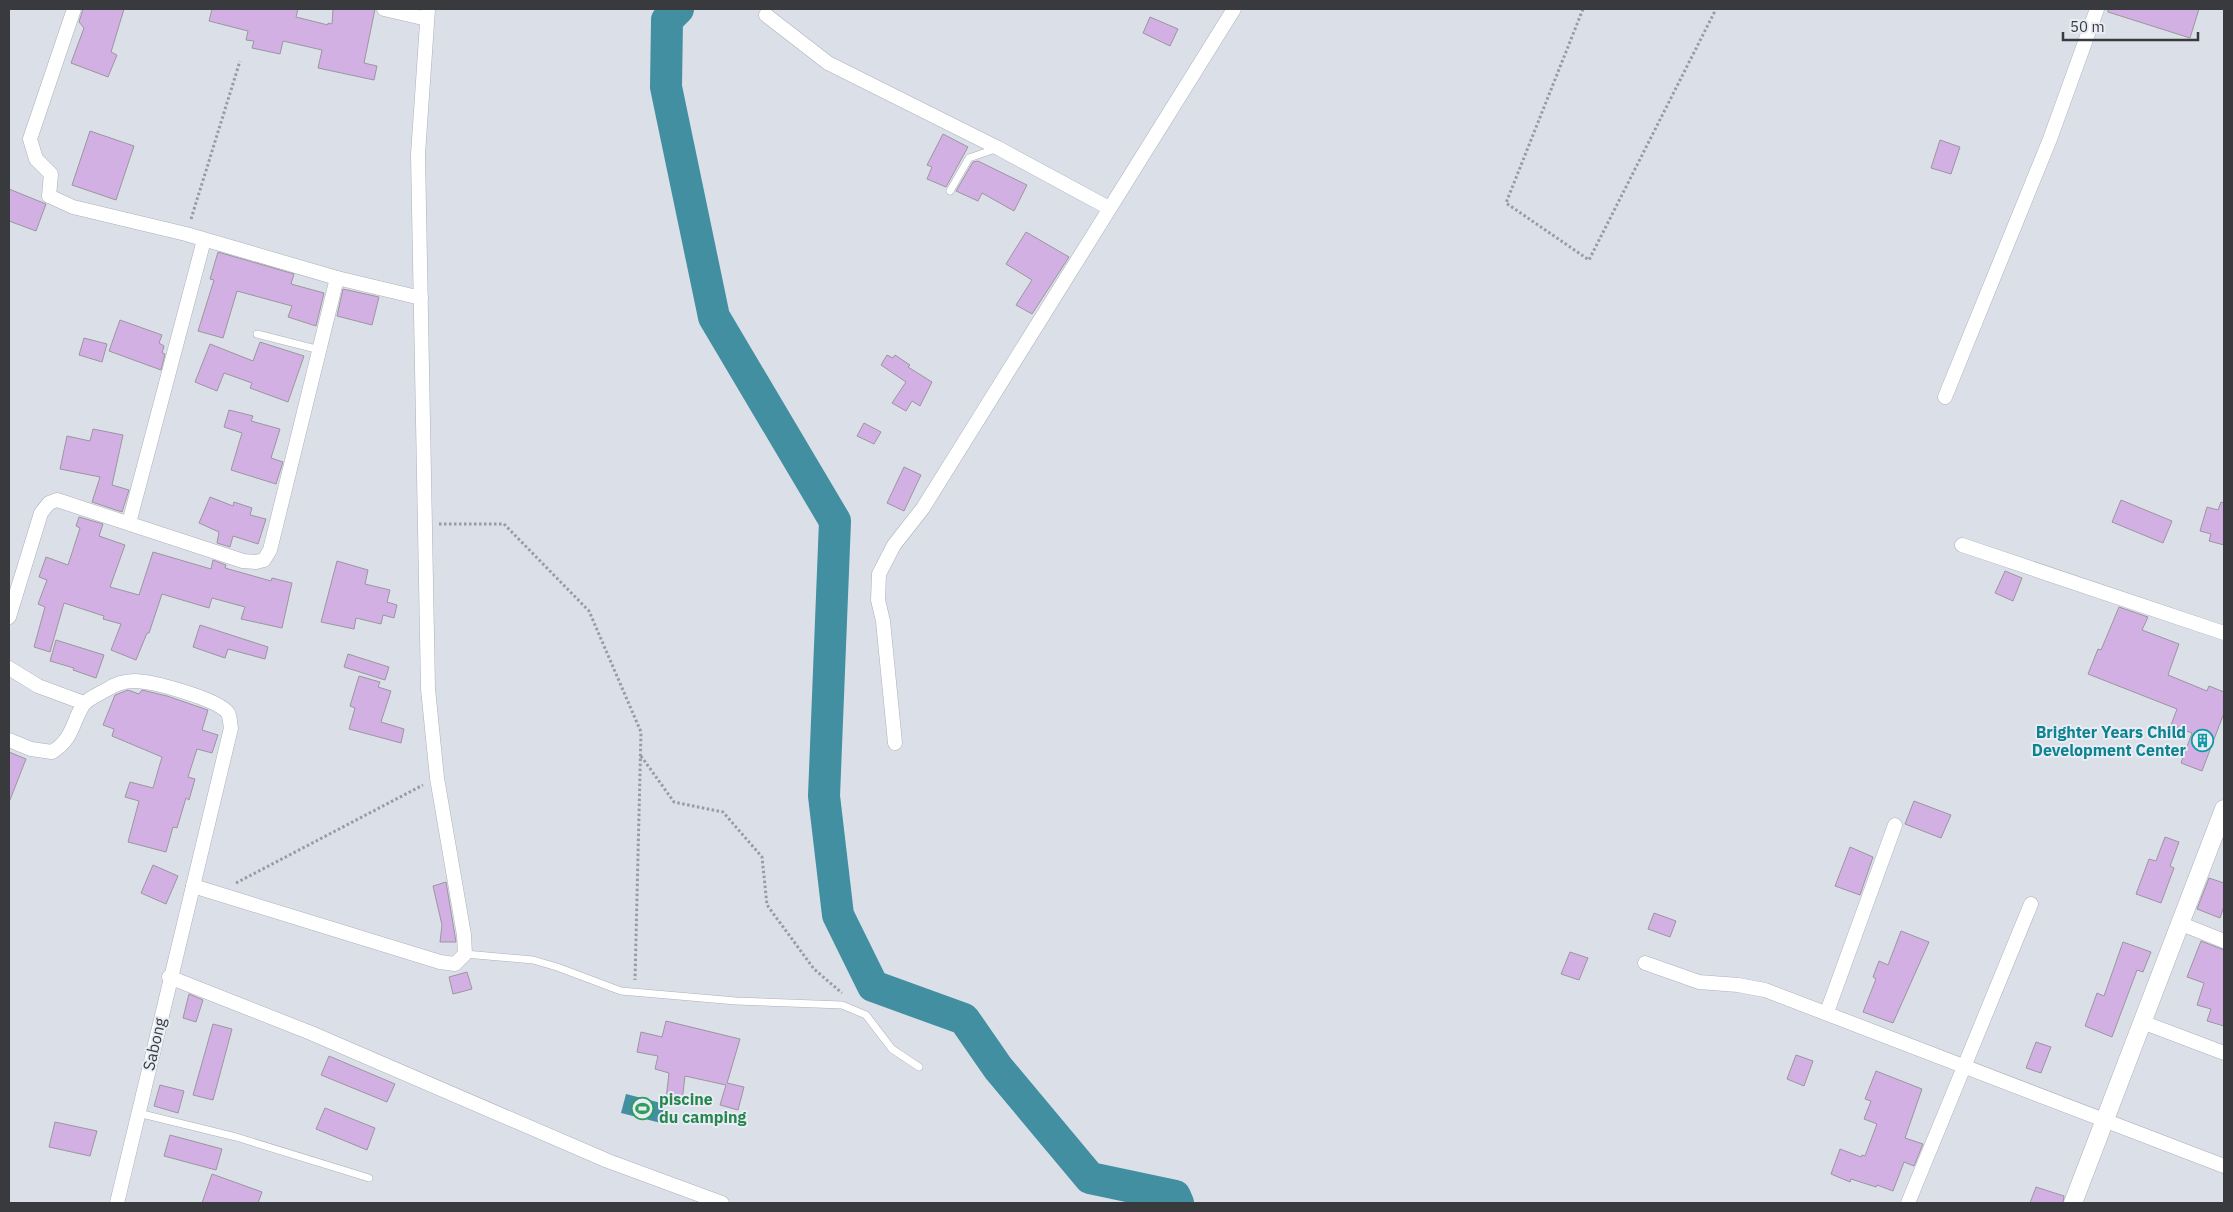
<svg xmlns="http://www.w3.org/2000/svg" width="2233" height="1212" font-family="'IBM Plex Sans',sans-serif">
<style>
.water{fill:#418fa0}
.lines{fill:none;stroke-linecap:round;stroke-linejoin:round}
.river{stroke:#418fa0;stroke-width:32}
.building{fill:#d2b0e4;stroke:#9b969e}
.service-casing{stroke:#acb0b8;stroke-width:8}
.minor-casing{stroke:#acb0b8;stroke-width:15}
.tertiary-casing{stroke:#acb0b8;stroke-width:19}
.path{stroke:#989ca2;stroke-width:3;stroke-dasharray:2.5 2.5;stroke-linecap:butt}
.service{stroke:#fff;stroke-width:7}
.minor{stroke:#fff;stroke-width:14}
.tertiary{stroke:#fff;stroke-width:18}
.labels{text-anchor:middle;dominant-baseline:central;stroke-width:4;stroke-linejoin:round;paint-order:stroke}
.culture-label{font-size:16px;font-weight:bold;fill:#0d838f;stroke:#e8edf5;text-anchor:end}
.street-label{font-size:16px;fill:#383a3d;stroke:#e8edf5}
.leisure-label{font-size:16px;font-weight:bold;fill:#27864d;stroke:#e8edf5;text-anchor:start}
</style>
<rect width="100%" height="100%" fill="#dbe0e8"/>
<!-- water -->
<polygon class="water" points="626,1094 665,1104 661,1123 621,1113"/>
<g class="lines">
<!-- river -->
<polyline class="river" points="678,9 667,20 666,87 714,317 835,521 824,796 838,915 873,986 964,1019 998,1068 1090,1178 1175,1196 1178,1203"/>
</g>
<!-- building -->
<g class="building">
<polygon points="83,9 124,9 111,52 117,55 108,77 71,63 84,28 79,22"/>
<polygon points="212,9 298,9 296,17 328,25 328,23 332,24 333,9 375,9 364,63 377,66 374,80 318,68 322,50 283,41 280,54 252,48 254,41 246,40 248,31 209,21"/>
<polygon points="2108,9 2199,9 2190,38 2108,12"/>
<polygon points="1150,17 1178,29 1170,46 1143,33"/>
<polygon points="90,131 134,146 116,200 72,185"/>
<polygon points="943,134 968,147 946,187 927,179 932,167 927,165"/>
<polygon points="1940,140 1960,147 1951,174 1931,168"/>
<polygon points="978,161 1027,185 1014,211 982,193 978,201 956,191 973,162"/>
<polygon points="9,189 46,204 36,231 9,221"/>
<polygon points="1026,232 1069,257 1032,314 1016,305 1032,280 1006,264"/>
<polygon points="218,252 294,274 291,284 324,293 316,326 288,317 292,306 237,291 223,338 198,331 214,280 210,279"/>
<polygon points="343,289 379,297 372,325 337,316"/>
<polygon points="120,320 162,335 159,343 164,346 162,353 165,354 161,370 109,351"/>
<polygon points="84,338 107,344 102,362 79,355"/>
<polygon points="260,342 304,356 288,402 250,388 252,383 224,373 217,391 195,382 210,344 253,361"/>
<polygon points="887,355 893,358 895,355 910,365 908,367 932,382 920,406 912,401 906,411 892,403 906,382 881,365"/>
<polygon points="229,410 253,416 251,421 280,429 271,458 283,462 276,484 231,470 242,433 224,427"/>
<polygon points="864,423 881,432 874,444 857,436"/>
<polygon points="93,429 123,435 112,485 129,490 122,512 92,502 100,477 60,469 67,436 90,441"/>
<polygon points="904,467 921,475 904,511 887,503"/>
<polygon points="210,497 233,506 234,502 252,508 250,515 266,519 258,544 233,536 230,547 217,543 219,532 199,523"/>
<polygon points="2121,500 2172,521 2163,543 2112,522"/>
<polygon points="2221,502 2224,503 2224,545 2209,541 2211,534 2200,531 2207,507 2218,510"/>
<polygon points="79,517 103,524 99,536 125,545 110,587 139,595 153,552 211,569 213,560 226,565 225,568 271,581 272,578 292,583 282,628 241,619 245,607 212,598 209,608 162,594 149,633 147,633 136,660 111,650 121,624 103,619 104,616 64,603 50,652 34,647 45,607 38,604 47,580 39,577 46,557 68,565 80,528 76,526"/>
<polygon points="337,561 368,570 365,584 390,590 387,602 397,605 394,618 383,615 381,624 356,618 354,629 321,622"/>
<polygon points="2005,571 2022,578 2013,601 1995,593"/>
<polygon points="2119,607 2148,617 2142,630 2179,644 2168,675 2207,691 2209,686 2224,692 2224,713 2202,771 2181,763 2192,733 2171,725 2177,709 2088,674 2098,649 2101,650"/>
<polygon points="200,625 268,647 265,659 228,649 225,658 193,647"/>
<polygon points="56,640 104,655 96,678 73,670 74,668 50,661"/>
<polygon points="348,654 389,667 385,680 344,667"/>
<polygon points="359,676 380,682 378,687 391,691 381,722 404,729 401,743 349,729 355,708 350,706"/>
<polygon points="128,690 139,694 142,690 167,696 208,710 202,730 218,735 212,753 197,749 188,777 195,779 189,800 186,798 177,828 173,827 166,852 128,842 139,801 125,797 130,782 153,788 162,757 112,736 114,729 103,725 115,695"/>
<polygon points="9,752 26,759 10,800 9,799"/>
<polygon points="1914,801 1951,815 1941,838 1905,824"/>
<polygon points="2165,837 2179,842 2170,866 2174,868 2161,903 2136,894 2149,859 2156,861"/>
<polygon points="1850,847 1873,857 1860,895 1835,886"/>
<polygon points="153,865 178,876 166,904 141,893"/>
<polygon points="2209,878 2224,883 2224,906 2220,918 2197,909"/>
<polygon points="446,882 456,942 440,942 442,925 433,886"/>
<polygon points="1654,913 1676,921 1670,937 1648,929"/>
<polygon points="1901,931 1929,942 1893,1023 1863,1012 1876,979 1873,977 1879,961 1888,965"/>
<polygon points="2201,941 2224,950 2224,1026 2207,1021 2211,1009 2197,1005 2204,983 2187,977"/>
<polygon points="2123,942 2151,952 2143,972 2137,970 2112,1037 2085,1026 2097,993 2104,996"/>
<polygon points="1570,952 1588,958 1579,980 1561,974"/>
<polygon points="467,972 472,989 453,994 449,977"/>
<polygon points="189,994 203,1000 196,1022 183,1018"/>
<polygon points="666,1021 740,1039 727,1083 744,1087 738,1110 720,1105 726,1085 685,1076 682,1101 666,1099 669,1073 655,1069 658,1056 637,1052 641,1032 662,1037"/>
<polygon points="213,1024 232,1029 213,1100 193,1095"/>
<polygon points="2036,1042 2051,1047 2041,1073 2026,1068"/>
<polygon points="1796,1055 1813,1061 1804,1086 1787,1079"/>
<polygon points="329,1056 395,1084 387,1102 321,1075"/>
<polygon points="1876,1071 1922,1089 1905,1138 1923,1144 1914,1166 1904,1162 1893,1191 1877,1185 1876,1187 1851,1179 1850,1182 1831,1174 1840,1149 1861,1157 1862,1155 1865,1156 1877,1124 1864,1119 1871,1101 1865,1099"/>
<polygon points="160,1085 184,1091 178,1113 154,1106"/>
<polygon points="325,1108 375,1128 367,1150 316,1129"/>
<polygon points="55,1122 97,1131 90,1156 49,1147"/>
<polygon points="170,1135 222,1149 216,1170 164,1156"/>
<polygon points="212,1174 262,1192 258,1203 202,1203"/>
<polygon points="2036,1187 2064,1196 2063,1203 2030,1203"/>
</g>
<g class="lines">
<defs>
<g id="service">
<polyline points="950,191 969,158 998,148"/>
<polyline points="257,334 320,350"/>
<polyline points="465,954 533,960 557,967 621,991 736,1001 842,1005 866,1015 892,1049 919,1067"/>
<polyline points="138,1113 236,1137 369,1178"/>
</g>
<g id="minor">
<polyline points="74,9 30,139 36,159 51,174 49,196 73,207 186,234 337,278 421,298"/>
<polyline points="384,9 427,19"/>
<polyline points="766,15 828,63 998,148 1109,208"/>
<polyline points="1945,397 2050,139 2097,9"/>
<polyline points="129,523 204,240"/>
<polyline points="1962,545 2224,633"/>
<polyline points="9,617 41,513 49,503 57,500 243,561 256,562 264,560 270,550 337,278"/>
<polyline points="9,668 38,686 84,703"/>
<path d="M9 740 31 749 52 752C73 739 72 723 83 705 87 699 99 694 106 690 115 684 123 681 134 681 152 681 218 699 228 713 230 717 230 723 231 728L117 1203"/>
<polyline points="895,743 883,621 878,600 879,574 894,545 923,508 1234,9"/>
<polyline points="193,886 440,962 455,964 465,954 464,935 437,778 428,689 418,154 428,9"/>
<polyline points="2179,923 2224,941"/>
<polyline points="1645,963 1699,982 1738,985 1765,990 2224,1166"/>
<polyline points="169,977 311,1033 608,1161 722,1203"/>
<polyline points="1827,1012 1895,825"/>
<polyline points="2142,1022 2224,1053"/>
<polyline points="1908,1203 2031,904"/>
</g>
<polyline id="tertiary" points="2073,1203 2224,809"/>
</defs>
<!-- service casing -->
<use href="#service" class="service-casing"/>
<!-- minor casing -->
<use href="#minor" class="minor-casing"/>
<!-- tertiary casing -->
<use href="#tertiary" class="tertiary-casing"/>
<!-- path -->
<g class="path">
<polyline points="1583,9 1506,203 1589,260 1716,9"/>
<polyline points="191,219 240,61"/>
<polyline points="439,524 504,524 589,611 641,732 635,980"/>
<polyline points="641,756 674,802 723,812 762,857 767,905 814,969 842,993"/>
<polyline points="236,883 423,785"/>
</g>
<!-- service -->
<use href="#service" class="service"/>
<!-- minor -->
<use href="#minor" class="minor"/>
<!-- tertiary -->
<use href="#tertiary" class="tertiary"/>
</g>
<!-- icons -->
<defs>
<symbol id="building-ring" viewBox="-11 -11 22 22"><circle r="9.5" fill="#e8edf5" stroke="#0f9aa8" stroke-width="1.5"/><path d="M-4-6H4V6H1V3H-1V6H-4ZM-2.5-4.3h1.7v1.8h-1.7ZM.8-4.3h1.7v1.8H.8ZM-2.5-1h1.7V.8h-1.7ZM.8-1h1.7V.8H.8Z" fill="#0f9aa8"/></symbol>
<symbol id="stadium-ring" viewBox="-11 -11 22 22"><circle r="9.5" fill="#e8edf5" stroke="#2e9e5b" stroke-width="1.5"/><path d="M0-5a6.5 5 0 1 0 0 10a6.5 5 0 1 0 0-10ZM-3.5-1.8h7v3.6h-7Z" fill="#2e9e5b"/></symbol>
</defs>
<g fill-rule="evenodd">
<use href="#building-ring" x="2190" y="728" width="25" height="25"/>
<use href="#stadium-ring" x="630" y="1096" width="25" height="25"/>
</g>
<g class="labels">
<!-- culture labels -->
<g class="culture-label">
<text x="2186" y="732">Brighter Years Child<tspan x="2186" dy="18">Development Center</tspan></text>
</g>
<!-- street labels -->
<g class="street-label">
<text transform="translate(154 1044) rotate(-77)">Sabong</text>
</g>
<!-- leisure labels -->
<g class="leisure-label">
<text x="659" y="1099">piscine<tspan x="659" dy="18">du camping</tspan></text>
</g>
</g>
<!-- border -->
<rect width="2233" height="1212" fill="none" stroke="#383a3d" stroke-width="20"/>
<!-- scale -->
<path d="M2063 32v8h135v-8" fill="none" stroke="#383a3d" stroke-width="2.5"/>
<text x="2070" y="32" font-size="15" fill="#383a3d" stroke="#e8edf5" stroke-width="4" paint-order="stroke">50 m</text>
</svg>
